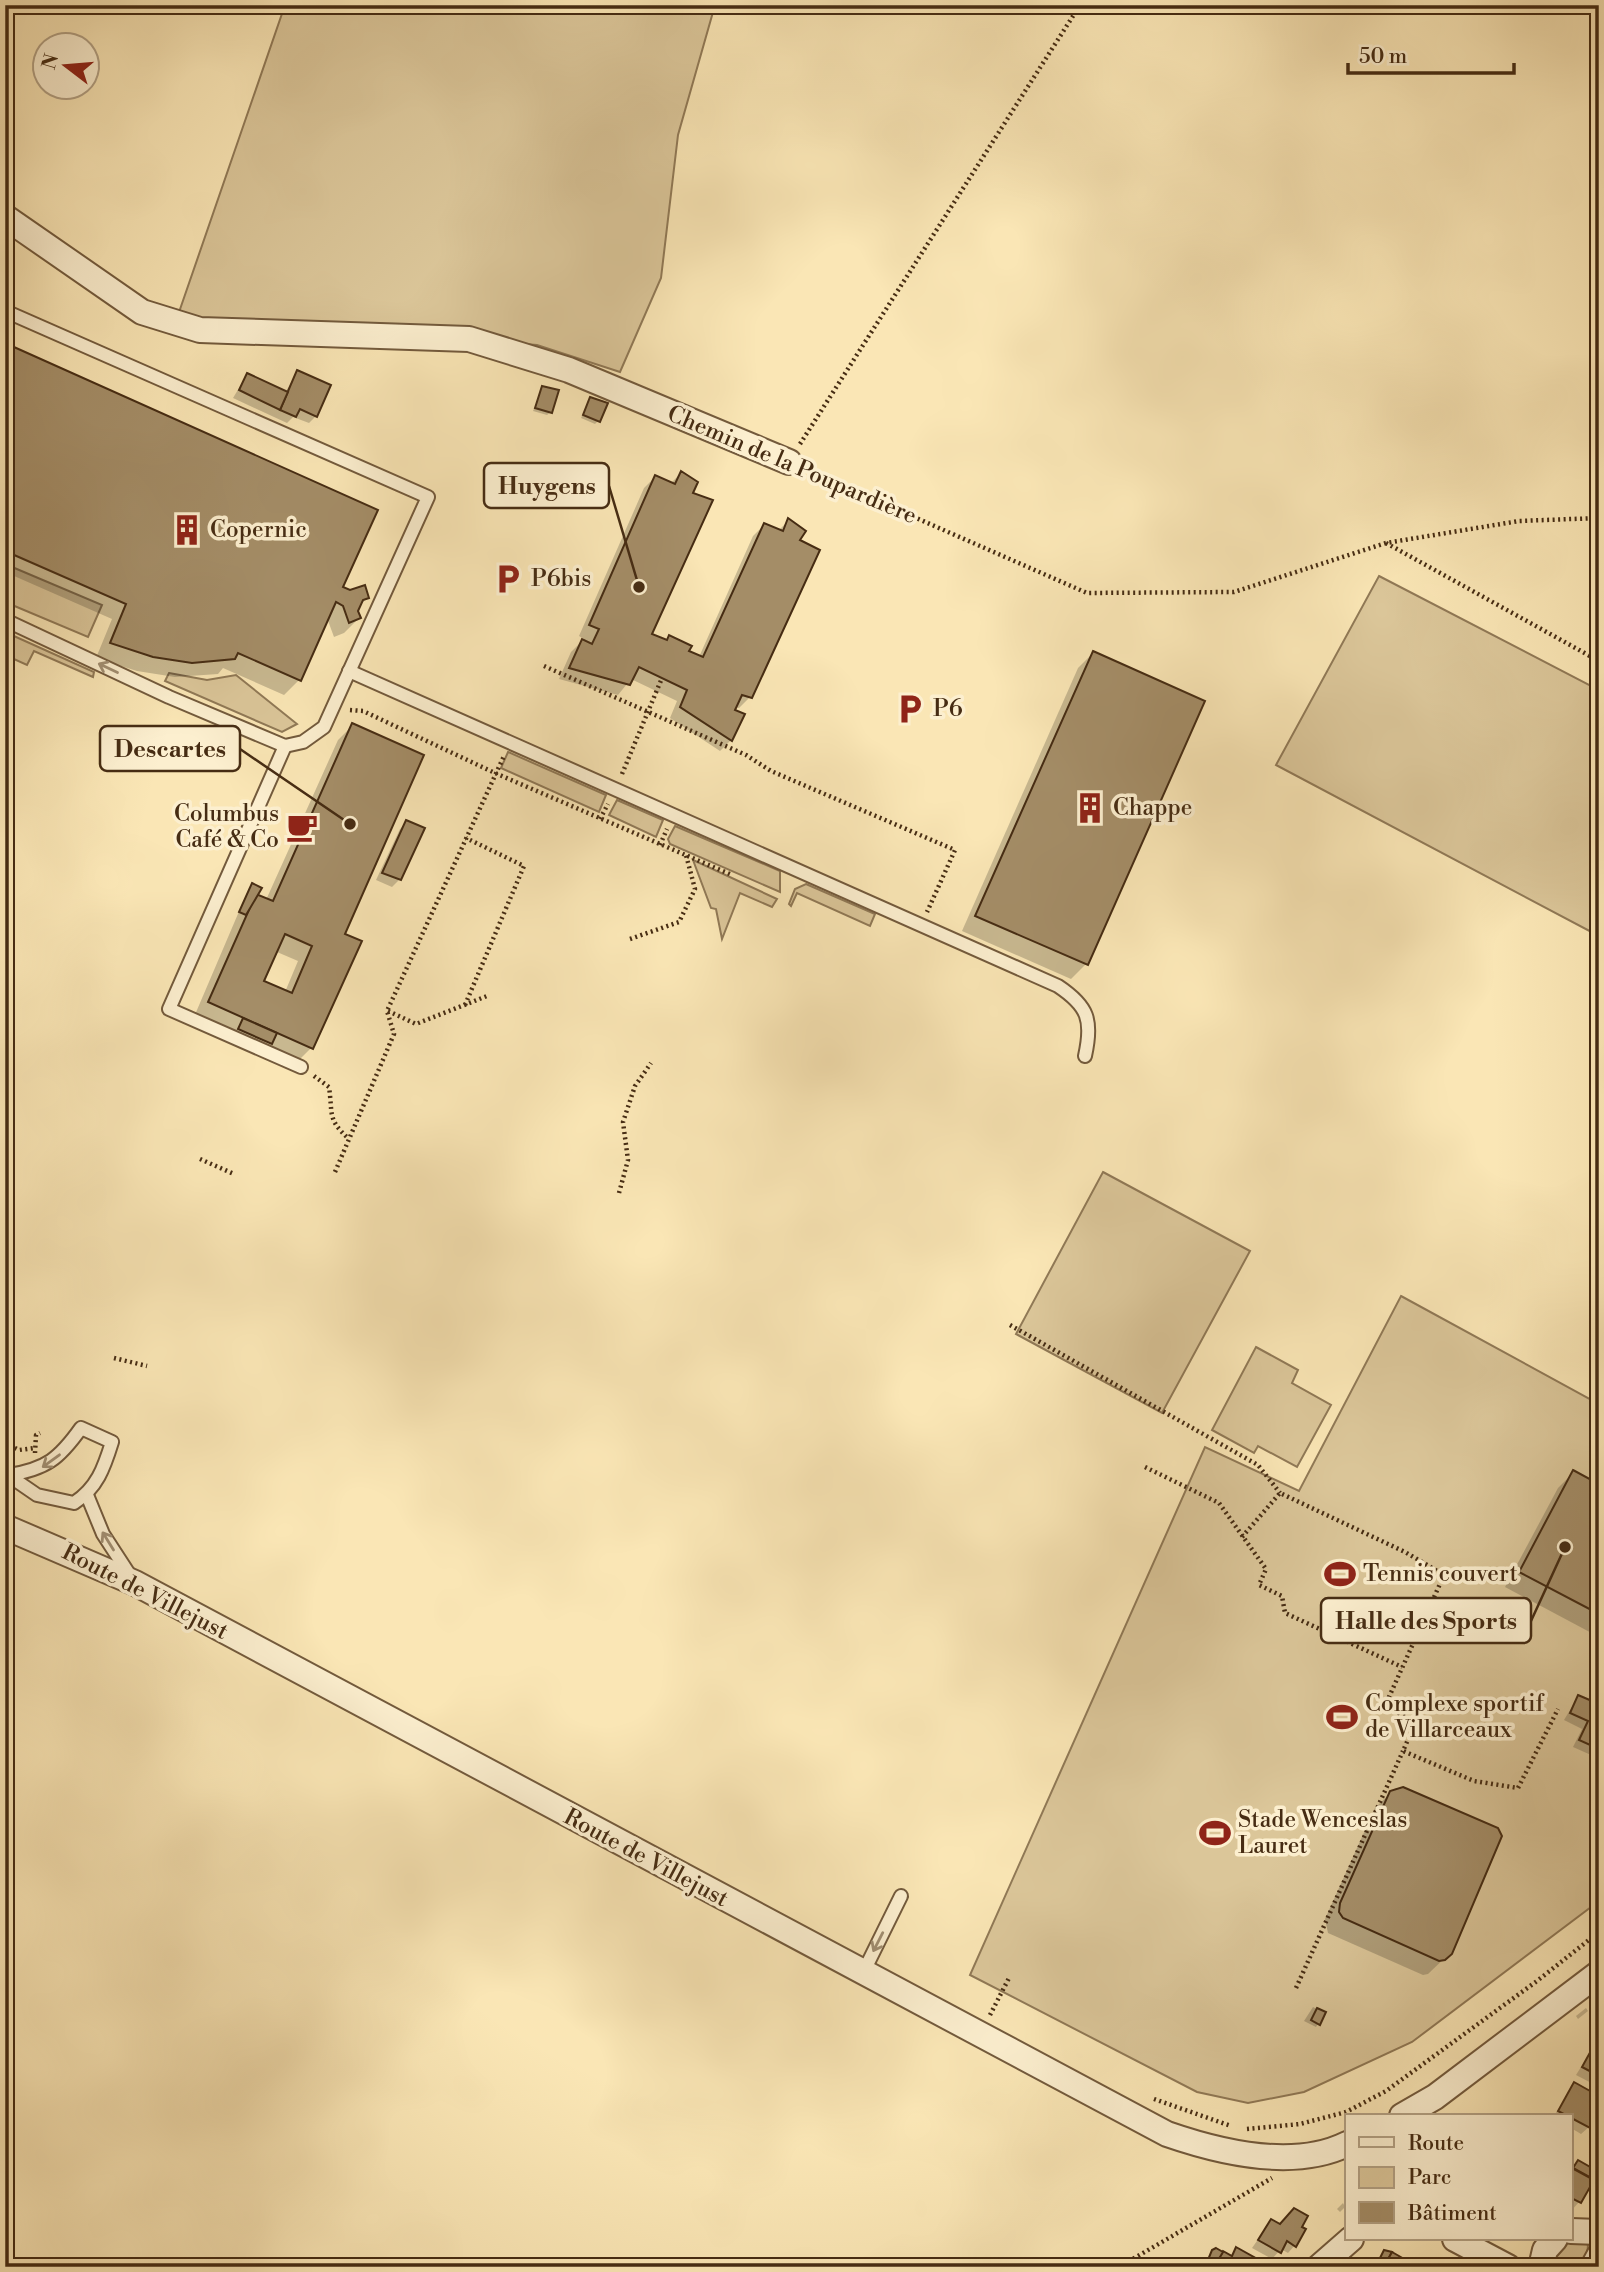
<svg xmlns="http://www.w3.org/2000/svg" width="1604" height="2272" font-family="'Libre Bodoni',serif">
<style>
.green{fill:#dbc699;stroke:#907956;stroke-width:2}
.shadow{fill:#0003;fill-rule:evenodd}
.building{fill:#a48d67;stroke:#462c13;stroke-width:2;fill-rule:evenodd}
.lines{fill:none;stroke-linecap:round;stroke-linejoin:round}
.service-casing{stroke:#735a3c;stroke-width:16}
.minor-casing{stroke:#735a3c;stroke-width:28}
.path{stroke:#462c13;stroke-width:4.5;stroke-dasharray:2 3.5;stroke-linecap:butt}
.service{stroke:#fcefcf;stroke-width:12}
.minor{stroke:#fcefcf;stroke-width:24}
.oneway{stroke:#a18e71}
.labels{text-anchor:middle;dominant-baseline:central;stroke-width:7;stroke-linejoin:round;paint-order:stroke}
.street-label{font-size:23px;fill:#462c13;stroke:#fcefcf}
.poi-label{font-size:23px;fill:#462c13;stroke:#fcefcf;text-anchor:start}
.leader{fill:none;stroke:#462c13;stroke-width:2.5}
.callout-dot{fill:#462c13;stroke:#fcefcf;stroke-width:2.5}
.callout{fill:#fcefcf;stroke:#462c13;stroke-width:2.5}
.callout-label{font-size:24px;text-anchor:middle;font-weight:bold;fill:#462c13}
</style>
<rect width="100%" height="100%" fill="#fae6b5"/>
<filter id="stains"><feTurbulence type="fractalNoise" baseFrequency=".00286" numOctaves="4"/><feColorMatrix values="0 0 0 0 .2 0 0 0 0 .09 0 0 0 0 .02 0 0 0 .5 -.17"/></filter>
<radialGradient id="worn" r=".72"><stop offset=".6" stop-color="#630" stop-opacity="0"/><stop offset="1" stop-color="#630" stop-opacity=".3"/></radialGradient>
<!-- green -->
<g class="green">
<polygon points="285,5 715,5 678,135 661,278 620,372 537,345 177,318"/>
<polygon points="5,564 102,605 88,637 5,602"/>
<polygon points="1379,576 1599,690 1599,936 1276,765"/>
<polygon points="5,632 94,672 93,677 34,651 27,665 5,655"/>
<polygon points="169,673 207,680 236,675 297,724 282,732 165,681"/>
<polygon points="508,752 606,795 599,812 501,768"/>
<polygon points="617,800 663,820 656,837 609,815"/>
<polygon points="675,826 780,871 780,892 670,844 668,839"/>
<polygon points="693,860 777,899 772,907 740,893 722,939 716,909 711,908"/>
<polygon points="806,884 875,914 870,926 797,893 791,906 789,904 795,889"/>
<polygon points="1103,1172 1250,1251 1162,1413 1016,1334"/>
<polygon points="1401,1296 1599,1404 1599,1901 1412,2042 1304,2092 1248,2103 1197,2092 970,1975 1205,1447 1299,1491"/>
<polygon points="1256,1347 1298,1370 1292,1383 1331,1405 1297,1467 1258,1446 1254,1453 1212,1430"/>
<polygon points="1580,2240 1588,2245 1586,2267 1549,2267 1559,2242"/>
</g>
<!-- shadow -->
<g class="shadow">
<polygon points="5,345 341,588 367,598 357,608 359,618 344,633 334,637 327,618 299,680 284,695 223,668 218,674 175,677 137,671 96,658 112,619 5,572"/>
<polygon points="297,372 316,416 309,423 293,417 287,423 233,398 247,375 285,393"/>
<polygon points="543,388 551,412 547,415 533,411"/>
<polygon points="591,399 598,421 595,424 581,418"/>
<polygon points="681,473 649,634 665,641 669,637 687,652 699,657 753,536 764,525 778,531 788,521 798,541 750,697 739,708 734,707 731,740 720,751 670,718 677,701 631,679 618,695 559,679 571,652 584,639 579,636 644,488 655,477 670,484"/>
<polygon points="1093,653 1203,702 1086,964 1071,979 962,931 1078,668"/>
<path d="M353 725 343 934 311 1048 296 1063 194 1017 249 888 252 885 257 896 266 900 338 740ZM277 952 298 961 285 992 262 982Z"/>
<polygon points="407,822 400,879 392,887 376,880 400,829"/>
<polygon points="1573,1473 1599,1486 1599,1637 1505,1587 1558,1488"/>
<polygon points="1578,1697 1599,1706 1598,1748 1591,1755 1573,1747 1582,1729 1564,1720"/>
<polygon points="1396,1788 1403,1789 1450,1953 1428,1974 1423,1975 1328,1933 1325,1919 1375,1808"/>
<polygon points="1313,2007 1324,2013 1316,2027 1304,2021"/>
<polygon points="1586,2008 1588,2011 1578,2019 1576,2016"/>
<polygon points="1598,2040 1599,2040 1599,2087 1576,2075"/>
<polygon points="1574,2085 1589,2127 1581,2134 1571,2128 1571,2116 1554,2116"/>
<polygon points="1575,2165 1595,2172 1579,2202 1571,2211 1571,2172"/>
<polygon points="1343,2203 1345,2207 1340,2212 1337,2209"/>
<polygon points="1284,2219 1295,2245 1288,2253 1281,2249 1272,2259 1252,2248 1271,2221 1278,2225"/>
</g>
<!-- building -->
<g class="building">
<polygon points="5,343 378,510 343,587 350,590 365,585 369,598 363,600 358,611 361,618 349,623 343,606 336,602 301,681 238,653 235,659 192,663 153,657 110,643 126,604 5,551"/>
<polygon points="297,370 331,385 317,417 300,409 296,417 280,410"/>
<polygon points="247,373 288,392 280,410 239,390"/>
<polygon points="542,386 559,390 552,413 535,408"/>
<polygon points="590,397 608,403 600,422 583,415"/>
<polygon points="681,471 698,482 693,493 713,500 652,634 667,640 669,635 692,646 689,651 703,657 764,523 783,531 788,518 806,531 800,540 820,550 752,698 742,695 735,710 745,714 732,741 680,707 687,690 639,667 630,685 569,668 582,639 592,644 599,629 589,625 655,475 675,484"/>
<polygon points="1093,651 1205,701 1088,965 975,916"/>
<path d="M352 723 424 755 345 934 362 941 313 1049 208 1002 256 894 273 901ZM285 934 312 946 292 993 264 981Z"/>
<polygon points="406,820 425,828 401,880 382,873"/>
<polygon points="252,883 262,888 246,915 239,912"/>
<polygon points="243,1018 277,1033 272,1044 238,1029"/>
<polygon points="1573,1470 1599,1484 1599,1614 1519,1572"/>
<polygon points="1578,1695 1599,1704 1599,1749 1579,1740 1588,1721 1570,1713"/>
<polygon points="1403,1787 1498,1828 1502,1836 1452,1954 1445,1960 1439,1961 1343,1918 1339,1912 1340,1903 1390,1791"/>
<polygon points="1317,2008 1326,2012 1320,2025 1311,2020"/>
<polygon points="1598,2038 1599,2038 1599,2076 1582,2067"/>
<polygon points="1574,2082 1599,2096 1599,2112 1590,2128 1558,2111"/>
<polygon points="1578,2160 1597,2171 1593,2179 1573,2168"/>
<polygon points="1572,2168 1594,2180 1581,2203 1571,2198"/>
<polygon points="1294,2208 1308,2216 1302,2227 1306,2229 1296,2247 1287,2241 1281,2253 1258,2240 1271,2219 1280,2224"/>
<polygon points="1236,2247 1259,2260 1255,2267 1245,2264 1244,2267 1214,2267 1223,2251 1232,2256"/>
<polygon points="1216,2248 1223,2252 1214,2267 1205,2267 1212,2250"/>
<polygon points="1384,2250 1392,2252 1386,2263 1379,2260"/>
<polygon points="1392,2252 1413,2264 1416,2260 1425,2266 1373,2267 1377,2259 1386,2263"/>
</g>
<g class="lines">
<defs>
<g id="service">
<polyline points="5,311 428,497 324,727 303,742 285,746 169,697 5,620"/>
<path d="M349 671 1058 986C1088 1006 1093 1020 1085 1056"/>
<polyline points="285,746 169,1009 301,1067"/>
<path d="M5 1473 37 1495 74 1503C97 1488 104 1468 112 1442L81 1428C59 1459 46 1469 9 1475"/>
<polyline points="87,1495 103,1534 131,1577"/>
<polyline points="863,1973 901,1896"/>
</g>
<g id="minor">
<polyline points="5,217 142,312 200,330 469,339 569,370 789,462"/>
<path d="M5 1527 135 1583 1167 2134C1219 2152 1294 2170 1347 2144"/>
<polyline points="1402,2116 1435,2097 1599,1973"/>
<polyline points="1571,2231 1599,2232"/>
<polyline points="1455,2239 1508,2267"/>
<polyline points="1319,2267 1351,2239"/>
<polyline points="1541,2267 1545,2250 1555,2239"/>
<polyline points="1593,2267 1599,2256"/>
</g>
</defs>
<!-- service casing -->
<use href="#service" class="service-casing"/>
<!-- minor casing -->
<use href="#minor" class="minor-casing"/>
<!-- path -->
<g class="path">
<polyline points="800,444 1080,5"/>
<polyline points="807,470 1087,593 1234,592 1386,543 1519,521 1599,518"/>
<polyline points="1386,543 1599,661"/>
<polyline points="544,666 746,755 771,771 955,850 927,912"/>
<polyline points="350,710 363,711 495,773 732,875"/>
<polyline points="622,774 662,678"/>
<polyline points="600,819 608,804"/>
<polyline points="660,845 667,829"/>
<polyline points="630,939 679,922 695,889 686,855"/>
<polyline points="465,1005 524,866 466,838"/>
<polyline points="388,1011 416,1024 487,996"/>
<path d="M314 1076 329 1087C333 1115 327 1119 349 1139"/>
<polyline points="200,1159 234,1174"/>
<polyline points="335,1172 394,1034 387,1011 504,756"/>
<polyline points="619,1193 628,1160 623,1122 635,1086 651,1063"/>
<polyline points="1010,1325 1258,1465 1280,1493"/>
<polyline points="114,1358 147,1366"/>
<polyline points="5,1443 19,1450 34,1448"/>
<polyline points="35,1453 36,1435 40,1433"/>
<polyline points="1145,1467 1219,1503 1266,1569 1259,1585 1282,1596 1285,1613 1402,1667"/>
<polyline points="1242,1537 1280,1493 1405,1552 1444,1575 1389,1697 1390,1708 1412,1721 1414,1726 1403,1751 1474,1781 1518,1788 1558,1709"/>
<polyline points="1296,1988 1403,1751"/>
<polyline points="990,2015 1009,1978"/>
<polyline points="1154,2099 1231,2126"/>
<polyline points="1247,2129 1300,2124 1346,2112 1386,2091 1537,1981 1599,1932"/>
<polyline points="1119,2267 1272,2178"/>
</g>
<!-- service -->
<use href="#service" class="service"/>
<!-- minor -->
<use href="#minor" class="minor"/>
</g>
<!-- one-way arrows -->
<defs><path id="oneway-shaft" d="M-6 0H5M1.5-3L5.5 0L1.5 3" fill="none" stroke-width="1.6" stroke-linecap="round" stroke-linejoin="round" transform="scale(1.75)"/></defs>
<g class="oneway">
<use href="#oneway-shaft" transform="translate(108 668) rotate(-155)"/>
<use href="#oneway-shaft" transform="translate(51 1461) rotate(144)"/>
<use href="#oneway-shaft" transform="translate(108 1541) rotate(-122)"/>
<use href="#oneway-shaft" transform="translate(878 1942) rotate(117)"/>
</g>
<!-- icons -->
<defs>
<symbol id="building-bare" viewBox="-9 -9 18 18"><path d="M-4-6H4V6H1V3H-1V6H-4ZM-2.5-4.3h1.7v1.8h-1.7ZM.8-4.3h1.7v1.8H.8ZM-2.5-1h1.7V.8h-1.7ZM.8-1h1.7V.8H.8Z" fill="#8f2418" stroke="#fcefcf" stroke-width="2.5" paint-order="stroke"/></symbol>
<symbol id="parking-bare" viewBox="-9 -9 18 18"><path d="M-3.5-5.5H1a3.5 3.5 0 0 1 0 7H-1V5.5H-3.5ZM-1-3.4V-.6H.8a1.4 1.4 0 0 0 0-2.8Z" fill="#8f2418" stroke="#fcefcf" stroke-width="2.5" paint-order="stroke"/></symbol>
<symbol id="cafe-bare" viewBox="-9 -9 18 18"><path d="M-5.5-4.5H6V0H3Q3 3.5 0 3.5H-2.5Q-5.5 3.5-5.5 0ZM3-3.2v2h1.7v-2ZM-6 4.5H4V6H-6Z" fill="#8f2418" stroke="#fcefcf" stroke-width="2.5" paint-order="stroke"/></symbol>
<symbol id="stadium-bare" viewBox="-9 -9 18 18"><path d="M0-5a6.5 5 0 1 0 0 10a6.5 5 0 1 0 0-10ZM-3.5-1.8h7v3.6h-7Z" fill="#8f2418" stroke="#fcefcf" stroke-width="2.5" paint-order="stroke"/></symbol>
</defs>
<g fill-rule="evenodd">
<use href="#building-bare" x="165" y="508" width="44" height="44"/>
<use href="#parking-bare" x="486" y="557" width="44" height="44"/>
<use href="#parking-bare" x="888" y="687" width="44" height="44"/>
<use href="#building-bare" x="1068" y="786" width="44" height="44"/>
<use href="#cafe-bare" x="280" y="805" width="44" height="44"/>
<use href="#stadium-bare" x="1318" y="1552" width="44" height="44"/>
<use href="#stadium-bare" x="1320" y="1695" width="44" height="44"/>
<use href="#stadium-bare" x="1193" y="1811" width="44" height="44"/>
</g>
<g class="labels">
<!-- street labels -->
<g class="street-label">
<text transform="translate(792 465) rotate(23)">Chemin de la Poupardière</text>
<text transform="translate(145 1592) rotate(27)">Route de Villejust</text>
<text transform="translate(646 1858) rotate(28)">Route de Villejust</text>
</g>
<!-- poi labels -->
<g class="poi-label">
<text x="210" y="530">Copernic</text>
<text x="531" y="579">P6bis</text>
<text x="933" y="709">P6</text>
<text x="1113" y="808">Chappe</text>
<text x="279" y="814" text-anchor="end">Columbus<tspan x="279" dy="26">Café &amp; Co</tspan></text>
<text x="1363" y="1574">Tennis couvert</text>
<text x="1365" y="1704">Complexe sportif<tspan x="1365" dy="26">de Villarceaux</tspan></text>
<text x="1238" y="1820">Stade Wenceslas<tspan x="1238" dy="26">Lauret</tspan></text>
</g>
</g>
<!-- callouts -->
<path class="leader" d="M639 587L609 486M350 824L240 749M1565 1547L1531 1621"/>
<g class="callout-dot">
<circle cx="639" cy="587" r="7"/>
<circle cx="350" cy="824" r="7"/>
<circle cx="1565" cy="1547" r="7"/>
</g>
<g class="callout">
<rect x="484" y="463" width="125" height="45" rx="7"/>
<rect x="100" y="726" width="140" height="45" rx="7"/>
<rect x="1321" y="1598" width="210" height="45" rx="7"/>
</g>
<g class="callout-label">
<text x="547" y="494">Huygens</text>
<text x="170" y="757">Descartes</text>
<text x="1426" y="1629">Halle des Sports</text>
</g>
<!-- margin -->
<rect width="1604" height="2272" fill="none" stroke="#fae6b5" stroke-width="28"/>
<rect x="7" y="7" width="1590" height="2258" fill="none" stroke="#462c13" stroke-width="3.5"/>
<rect x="14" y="14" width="1576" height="2244" fill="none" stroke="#462c13" stroke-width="2"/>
<!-- legend -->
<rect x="1345" y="2114" width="228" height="126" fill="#fcefcf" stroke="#b3a184" stroke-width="2"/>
<rect x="1359" y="2137" width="35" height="10" fill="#fcefcf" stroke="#b3a184" stroke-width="2"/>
<text x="1408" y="2150" font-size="21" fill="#462c13">Route</text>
<rect x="1359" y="2167" width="35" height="21" fill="#dbc699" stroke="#b3a184" stroke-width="2"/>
<text x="1408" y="2184" font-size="21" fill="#462c13">Parc</text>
<rect x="1359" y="2202" width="35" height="21" fill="#a48d67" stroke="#b3a184" stroke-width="2"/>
<text x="1408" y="2220" font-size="21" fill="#462c13">Bâtiment</text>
<!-- north arrow -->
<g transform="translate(66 66) rotate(286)"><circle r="33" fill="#fcefcf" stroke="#b3a184" stroke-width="2"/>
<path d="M0-5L12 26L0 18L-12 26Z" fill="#8f2418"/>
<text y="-10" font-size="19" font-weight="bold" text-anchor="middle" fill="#462c13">N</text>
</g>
<!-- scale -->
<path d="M1348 63v10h166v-10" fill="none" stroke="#462c13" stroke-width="3.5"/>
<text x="1359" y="63" font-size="21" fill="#462c13" stroke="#fcefcf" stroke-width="5" paint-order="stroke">50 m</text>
<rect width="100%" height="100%" filter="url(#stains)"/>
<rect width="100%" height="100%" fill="url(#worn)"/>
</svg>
